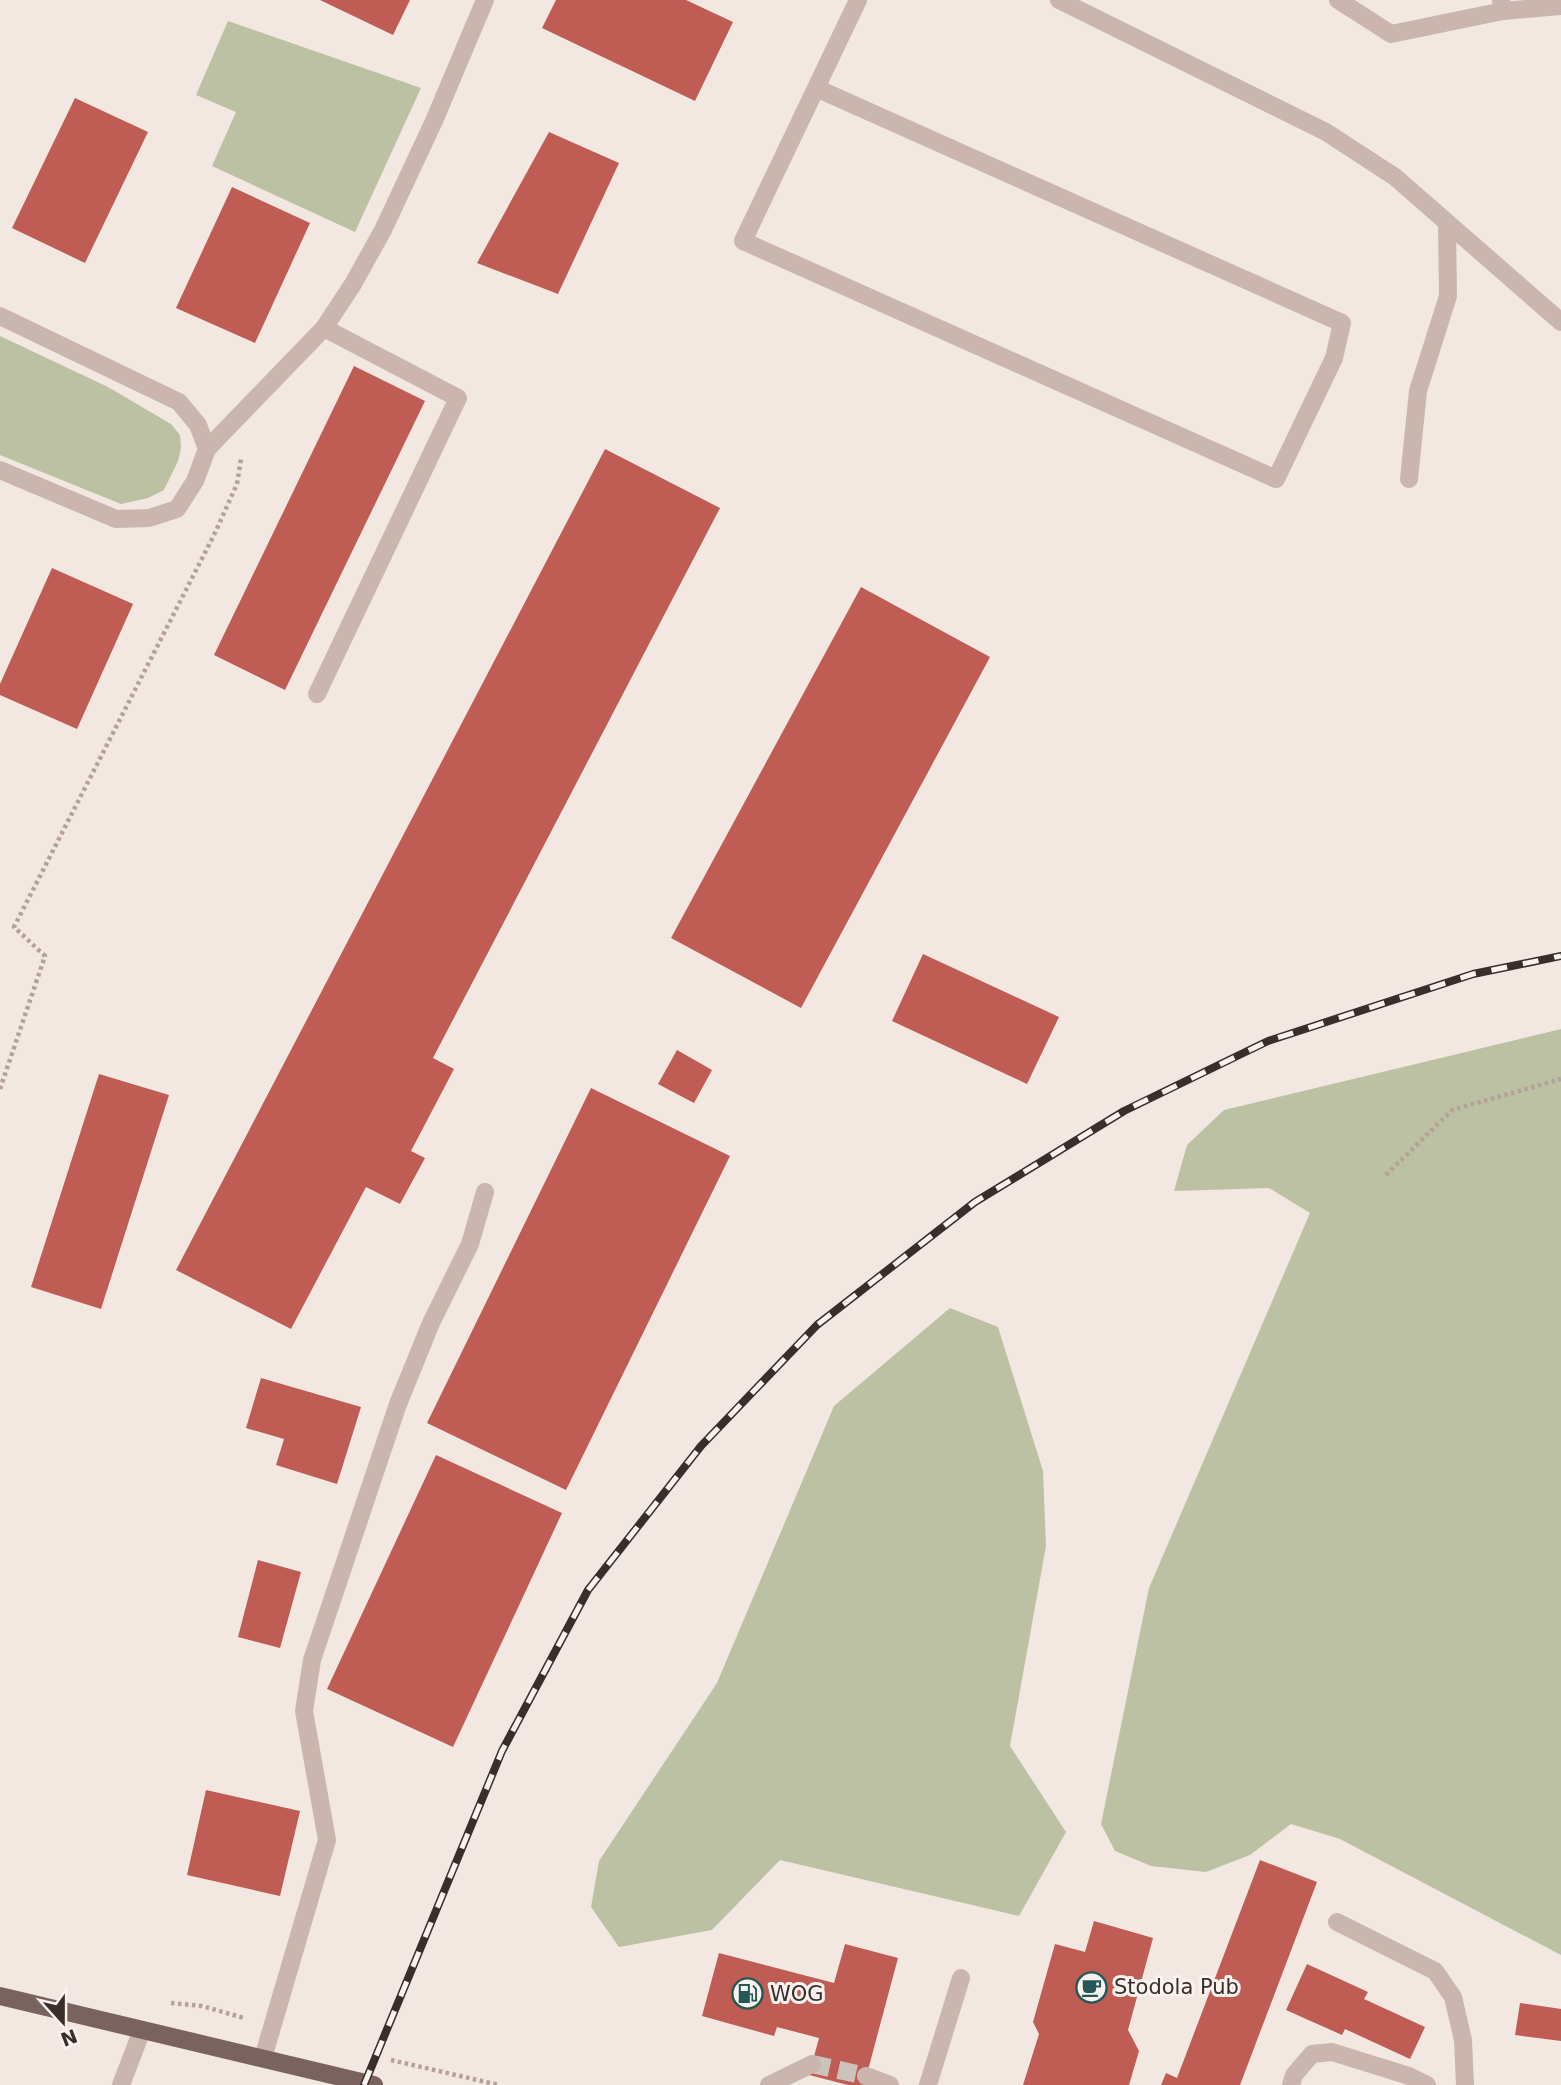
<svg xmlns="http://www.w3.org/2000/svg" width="1561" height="2085" font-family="'DejaVu Sans',sans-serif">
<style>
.green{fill:#bbc1a2}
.building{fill:#bf5c53}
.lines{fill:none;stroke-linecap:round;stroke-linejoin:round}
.minor-tunnel{stroke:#cdc3bd;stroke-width:18;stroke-dasharray:18 9;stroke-linecap:butt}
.path{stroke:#b6a098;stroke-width:4.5;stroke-dasharray:3.5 3.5;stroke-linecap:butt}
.minor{stroke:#cab6ae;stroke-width:18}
.major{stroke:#7a635e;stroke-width:18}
.rail-casing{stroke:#392e2c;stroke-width:8}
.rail{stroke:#faf2ee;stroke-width:5;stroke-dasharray:16;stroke-linecap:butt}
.labels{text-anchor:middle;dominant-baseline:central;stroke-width:6;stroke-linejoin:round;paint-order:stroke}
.poi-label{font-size:21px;fill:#392e2c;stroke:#faf2ee;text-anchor:start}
</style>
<rect width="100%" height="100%" fill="#f2e8e1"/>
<!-- green -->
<g class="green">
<polygon points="228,21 421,88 355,232 212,166 236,112 196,95"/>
<polygon points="0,336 108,387 171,424 180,435 181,448 178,461 164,490 148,498 121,504 0,455"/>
<polygon points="1561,1029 1561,1955 1340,1839 1291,1824 1250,1855 1206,1872 1151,1866 1115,1851 1101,1824 1149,1588 1310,1213 1269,1188 1174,1191 1187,1145 1224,1110"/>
<polygon points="950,1308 998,1327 1043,1471 1046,1546 1010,1746 1066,1832 1019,1916 780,1860 712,1930 619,1947 591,1907 599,1861 717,1683 834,1406"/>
</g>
<!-- building -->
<g class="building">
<polygon points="320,0 410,0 393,35"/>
<polygon points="556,0 686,0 733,22 695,101 542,28"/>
<polygon points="75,98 148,132 85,263 12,228"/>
<polygon points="549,132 619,163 558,294 477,263"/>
<polygon points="232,187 310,223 255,343 176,308"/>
<polygon points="354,366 425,401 285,690 214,655"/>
<polygon points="605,449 720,508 433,1058 454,1069 411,1151 425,1158 400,1204 366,1187 291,1329 176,1270"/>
<polygon points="52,568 133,604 77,729 0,695 0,684"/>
<polygon points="861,587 990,657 801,1008 671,938"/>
<polygon points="923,954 1059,1017 1027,1084 892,1021"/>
<polygon points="677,1050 712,1070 694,1103 658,1084"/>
<polygon points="99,1074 169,1095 101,1309 31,1287"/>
<polygon points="591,1088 730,1156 566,1490 427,1423"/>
<polygon points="261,1378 361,1407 337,1484 276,1465 284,1439 246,1428"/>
<polygon points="436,1455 562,1513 453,1747 327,1689"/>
<polygon points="258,1560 301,1572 280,1648 238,1637"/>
<polygon points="206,1790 300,1811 280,1896 187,1875"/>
<polygon points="1260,1860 1317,1882 1240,2085 1161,2085 1166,2073 1177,2078"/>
<polygon points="1094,1921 1153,1938 1128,2030 1139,2051 1129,2085 1023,2085 1039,2034 1033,2022 1055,1944 1085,1952"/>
<polygon points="845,1944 898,1958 864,2085 848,2085 809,2075 819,2038 777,2027 774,2036 702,2016 719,1953 834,1983"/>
<polygon points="1307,1964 1368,1992 1364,1999 1425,2027 1410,2059 1345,2029 1342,2035 1286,2010"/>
<polygon points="1520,2003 1561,2009 1561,2041 1515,2035"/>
</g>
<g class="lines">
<!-- minor-tunnel -->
<polyline class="minor-tunnel" points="812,2064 866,2076"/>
<!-- path -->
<g class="path">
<polyline points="0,1089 45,956 14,927 214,535 237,484 241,459"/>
<polyline points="1386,1175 1452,1110 1561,1079"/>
<polyline points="171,2003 202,2006 244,2018"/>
<polyline points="391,2060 499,2085"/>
</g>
<!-- minor -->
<g class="minor">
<polyline points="1059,0 1326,132 1395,177 1561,322"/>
<polyline points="1338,0 1391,34 1503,11 1501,0"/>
<polyline points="1503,11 1561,6"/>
<polyline points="816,88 1342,323 1334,358 1276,479 743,241 858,0"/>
<polyline points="0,316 179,402 198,425 207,449 195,481 177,509 149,518 116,519 0,470"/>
<polyline points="207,449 324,328 353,284 383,230 434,121 485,0"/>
<polyline points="1409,479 1418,391 1448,296 1447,223"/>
<polyline points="317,694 458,398 324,328"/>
<polyline points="1337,1922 1435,1971 1453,1997 1463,2040 1465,2085"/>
<polyline points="263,2058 327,1840 304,1711 312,1660 398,1404 431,1323 470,1244 485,1192"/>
<polyline points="866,2076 890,2085"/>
<polyline points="121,2085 142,2030"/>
<polyline points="769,2085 812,2064"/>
<polyline points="928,2085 961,1978"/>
<polyline points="1291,2085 1294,2075 1312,2054 1332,2052 1409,2076 1427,2085"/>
</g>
<!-- major -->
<polyline class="major" points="0,1996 374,2085"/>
<defs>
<polyline id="rail" points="364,2085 502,1751 588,1590 701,1446 817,1325 975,1202 1124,1111 1268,1041 1473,974 1561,956"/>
</defs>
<!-- rail casing -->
<use href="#rail" class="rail-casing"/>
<!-- rail -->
<use href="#rail" class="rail"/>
</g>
<!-- icons -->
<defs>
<symbol id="cafe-ring" viewBox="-11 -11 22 22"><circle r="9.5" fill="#faf2ee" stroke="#235954" stroke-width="1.5"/><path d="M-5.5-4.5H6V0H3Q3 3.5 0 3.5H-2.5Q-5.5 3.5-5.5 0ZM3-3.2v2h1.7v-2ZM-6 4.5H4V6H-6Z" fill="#235954"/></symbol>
<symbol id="fuel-ring" viewBox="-11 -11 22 22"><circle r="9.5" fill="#faf2ee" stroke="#235954" stroke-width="1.5"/><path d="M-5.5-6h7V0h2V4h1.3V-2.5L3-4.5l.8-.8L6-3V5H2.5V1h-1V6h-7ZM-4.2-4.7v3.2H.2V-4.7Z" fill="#235954"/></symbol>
</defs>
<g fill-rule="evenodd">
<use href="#cafe-ring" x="1074" y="1970" width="35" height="35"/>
<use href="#fuel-ring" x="730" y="1976" width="35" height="35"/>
</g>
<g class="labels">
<!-- poi labels -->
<g class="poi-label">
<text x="1114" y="1987">Stodola Pub</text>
<text x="770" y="1994">WOG</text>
</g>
</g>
<!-- north arrow -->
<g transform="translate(63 2022) rotate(159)" stroke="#faf2ee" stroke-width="5" paint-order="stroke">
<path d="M0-5L12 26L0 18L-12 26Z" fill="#392e2c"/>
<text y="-10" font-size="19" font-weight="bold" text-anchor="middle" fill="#392e2c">N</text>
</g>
</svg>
